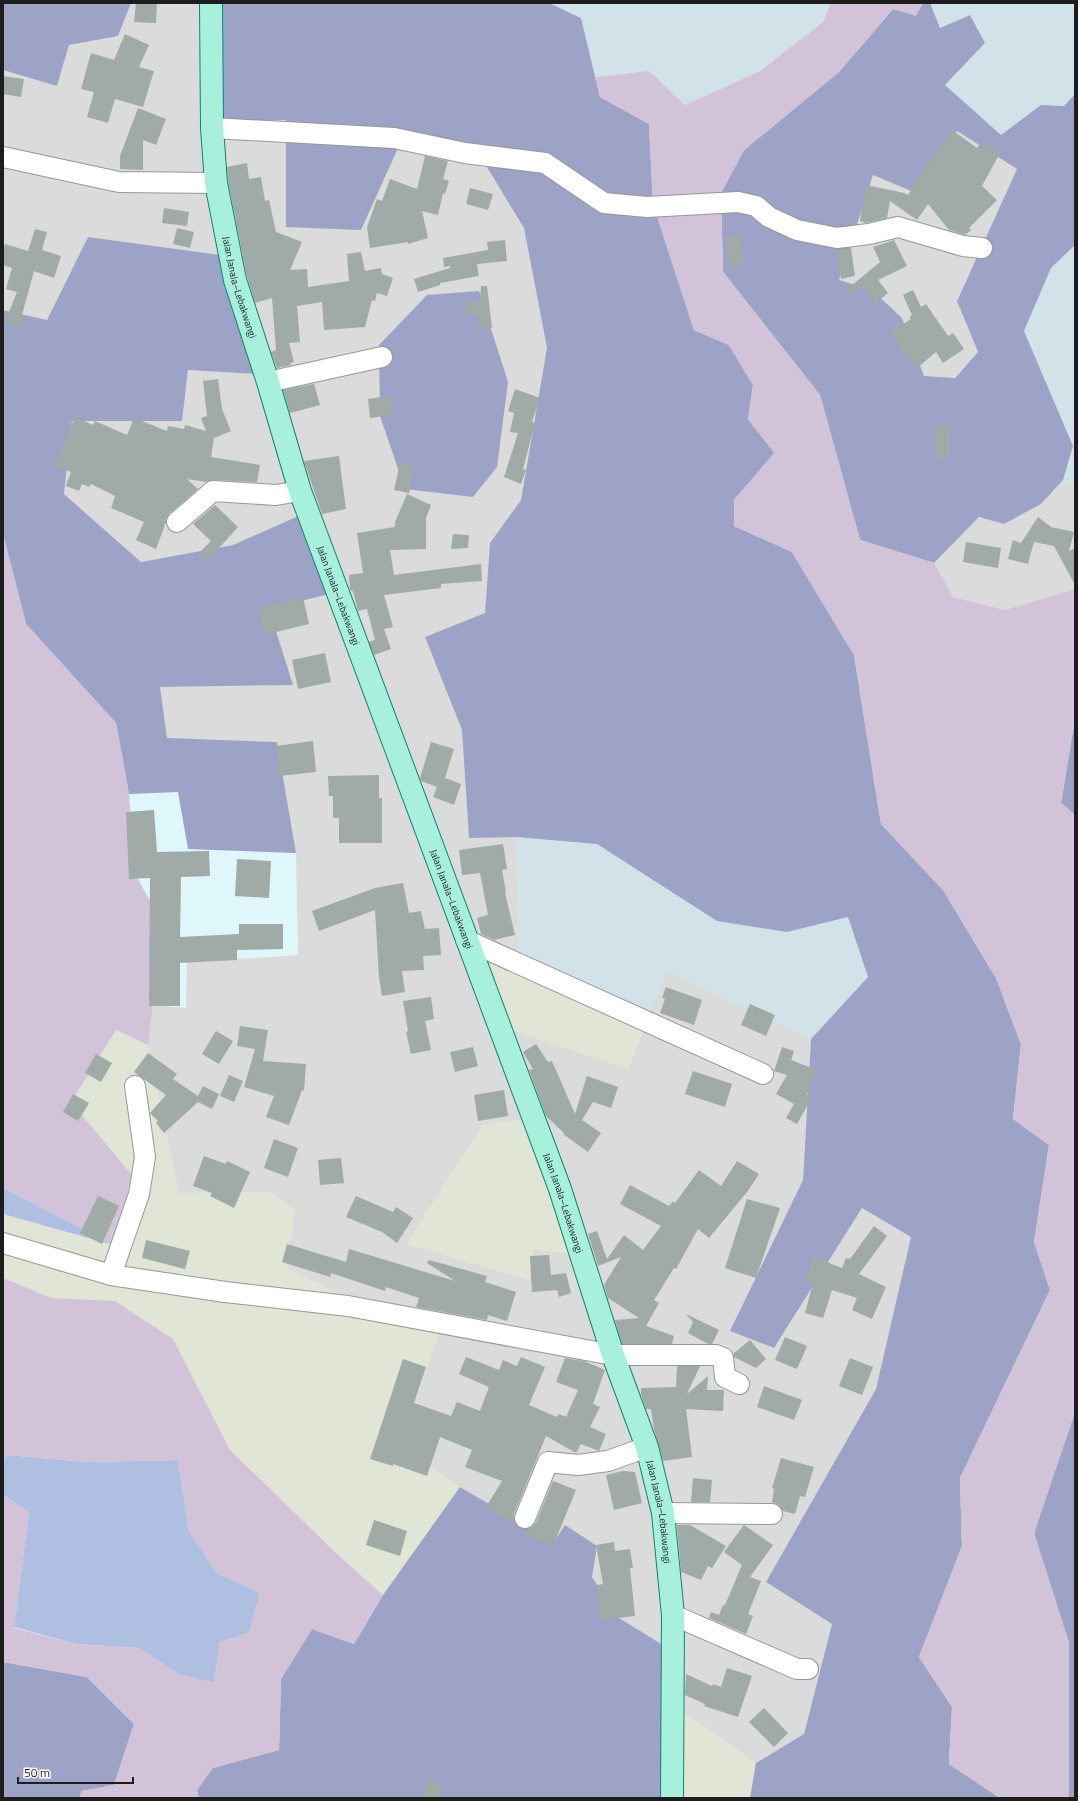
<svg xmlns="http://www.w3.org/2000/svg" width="1078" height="1801" font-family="'Titillium Web',sans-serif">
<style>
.residential{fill:#dadbda}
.industrial{fill:#e0e5d6}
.education{fill:#dff6fa}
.farmland{fill:#d1e3e9}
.grass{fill:#afbfe1}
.forest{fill:#9da3c7;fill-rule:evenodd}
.wetland{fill:#d2c3d9}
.building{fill:#a0aaa6}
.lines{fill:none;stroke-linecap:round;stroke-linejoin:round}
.minor-casing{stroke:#979797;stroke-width:22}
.major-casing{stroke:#128371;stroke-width:24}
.minor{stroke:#fff;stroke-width:20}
.major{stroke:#a6f0dc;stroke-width:22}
.labels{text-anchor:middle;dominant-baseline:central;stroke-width:3;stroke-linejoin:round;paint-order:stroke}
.street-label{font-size:10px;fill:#1d1d1d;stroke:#fff}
</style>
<rect width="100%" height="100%" fill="#e4edeb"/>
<!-- residential -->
<g class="residential">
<polygon points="131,3 221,3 212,121 286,120 402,137 482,159 524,228 547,348 521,500 490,543 485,613 425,637 462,730 469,838 516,837 519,968 628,1069 666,971 811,1039 803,1180 730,1331 774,1348 862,1208 911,1237 876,1389 766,1582 832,1624 804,1735 756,1763 670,1703 665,1647 619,1618 592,1577 555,1543 460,1487 400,1445 368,1308 287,1269 294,1210 271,1192 179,1193 148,1045 153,1005 187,962 298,955 296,853 277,742 166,738 160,687 292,685 269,608 328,594 303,515 233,545 141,562 64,494 72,421 182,421 188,370 258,374 88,237 47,320 3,310 3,70 57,86 69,45 118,36"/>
<polygon points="957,131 1017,169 957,300 978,352 954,378 924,376 902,318 839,280 873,175 911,191"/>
<polygon points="1063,480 1075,488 1075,589 1005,610 953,597 934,563 979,517 1004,524 1041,504"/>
</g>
<!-- industrial -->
<g class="industrial">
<polygon points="473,950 647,1020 628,1069 492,1024"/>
<polygon points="116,1030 148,1045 179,1193 271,1192 294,1210 287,1269 368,1308 441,1328 400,1445 460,1487 383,1595 336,1553 230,1450 173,1339 115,1301 52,1298 3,1278 3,1214 116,1246 71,1102"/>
<polygon points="526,1119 577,1254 534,1250 529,1280 406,1244 483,1124"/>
<polygon points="670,1703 756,1763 750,1798 668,1798"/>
</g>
<!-- education -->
<polygon class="education" points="178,791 188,849 296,853 298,955 187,962 186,1008 153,1005 134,872 129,794"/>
<!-- farmland -->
<g class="farmland">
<polygon points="549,3 831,3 823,22 760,71 685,105 649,71 595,77 581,18"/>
<polygon points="930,3 1075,3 1075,94 1064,106 1041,105 1001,135 945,85 985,43 970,15 940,28"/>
<polygon points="1075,245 1075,488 1063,480 1073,446 1024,331 1051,268"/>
<polygon points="516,837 597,844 717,921 787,932 848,917 868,977 811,1039 666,971 647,1020 519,968"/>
</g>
<!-- grass -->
<g class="grass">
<polygon points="3,1188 117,1246 3,1214"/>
<polygon points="7,1455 88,1462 178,1460 189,1531 217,1573 260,1593 249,1633 220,1642 214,1683 178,1674 139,1648 76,1644 14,1627 29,1512 3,1495 3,1462"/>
</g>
<!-- forest -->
<g class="forest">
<polygon points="3,3 131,3 118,36 69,45 57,86 3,70"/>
<polygon points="221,3 549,3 581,18 600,97 649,124 653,204 694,330 729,345 753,385 748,419 775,453 734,500 734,526 792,552 854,655 881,824 943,890 996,978 1021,1044 1013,1119 1049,1145 1034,1242 1050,1290 960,1478 962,1546 919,1657 952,1707 949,1764 1000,1798 750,1798 756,1763 804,1734 832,1624 766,1582 876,1389 911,1237 862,1208 774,1348 730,1331 803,1180 811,1039 868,977 848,917 787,932 717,921 597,844 516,837 469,838 462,730 425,637 485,613 490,543 521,500 547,348 524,228 482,159 403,137 361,230 286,227 286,120 212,121"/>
<path d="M923 3H930L940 28 970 15 985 43 945 85 1001 135 1041 105 1064 106 1075 94V245L1051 268 1024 331 1073 446 1063 480 1041 504 1004 524 979 517 934 563 860 540 820 395 723 272 721 193 744 150 839 72 893 9 915 15ZM957 131 1017 169 957 301 978 352 955 378 924 376 902 318 872 290 839 280 873 175 911 191Z"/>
<polygon points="88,237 227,256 258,374 188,370 182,421 72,421 64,494 141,562 233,545 303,514 329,594 269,609 293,685 160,687 167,738 277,742 296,853 188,849 178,792 129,794 116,723 26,624 3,534 3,310 47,320"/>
<polygon points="479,291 508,382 497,467 473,497 405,489 380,416 379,345 427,295"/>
<polygon points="1073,730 1075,730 1075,815 1061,803"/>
<polygon points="1075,1412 1075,1798 1069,1798 1069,1643 1034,1533"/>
<polygon points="460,1487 554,1542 565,1525 597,1546 592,1577 619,1618 666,1647 668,1798 199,1798 197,1790 212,1768 279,1750 281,1679 312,1629 354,1644 383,1595"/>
<polygon points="3,1662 87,1677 134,1724 114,1785 82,1791 79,1798 3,1798"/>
</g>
<!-- wetland -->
<g class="wetland">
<polygon points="831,3 923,3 916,16 893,9 839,72 744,150 721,193 723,272 820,395 860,540 934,563 953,597 1005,610 1075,589 1075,730 1073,730 1061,803 1075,815 1075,1412 1034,1533 1069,1643 1069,1798 1000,1798 949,1764 952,1707 919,1657 962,1546 960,1478 1050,1290 1034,1242 1049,1145 1013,1119 1021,1044 996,978 943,890 881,824 854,655 792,552 734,526 734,500 774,453 748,419 753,385 729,345 694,330 653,204 649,124 600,97 595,77 649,71 685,105 760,71 823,22"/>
<polygon points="3,534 26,624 116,723 129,794 134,872 159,917 153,1005 148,1045 116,1030 71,1102 131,1174 117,1246 3,1188"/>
<polygon points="3,1278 52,1298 115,1301 173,1339 230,1450 336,1553 383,1595 354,1644 312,1629 281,1679 279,1750 213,1768 197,1790 199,1798 79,1798 82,1791 114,1785 134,1724 87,1677 3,1662 3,1495 29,1512 14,1628 76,1644 139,1648 178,1674 214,1682 220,1642 249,1633 260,1593 217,1573 189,1531 178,1460 88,1462 7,1455 3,1462"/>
</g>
<!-- building -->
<g class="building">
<polygon points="136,3 157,3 156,23 134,22"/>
<polygon points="125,34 149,45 139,67 154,71 143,107 115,99 108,123 87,117 94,92 81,89 91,53 114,60"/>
<polygon points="3,76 24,79 21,97 3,94"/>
<polygon points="138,108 166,119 156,145 143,140 143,170 120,169 120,156"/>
<polygon points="952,130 977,148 981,142 1000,153 982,186 997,200 969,228 971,230 965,235 949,230 928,204 917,220 890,201 887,218 866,223 860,221 866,185 904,193 908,195 928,162 929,163"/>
<polygon points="425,156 448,161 443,179 449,181 445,194 443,193 438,215 422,211 428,238 408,244 408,242 370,248 367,227 377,199 382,201 390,179 417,189"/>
<polygon points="247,163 249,179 261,177 265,201 269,200 276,232 302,242 290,270 307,269 308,287 349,281 347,254 361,252 365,271 381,268 382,274 393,278 387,296 377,293 375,301 372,300 365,327 324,330 322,302 297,306 300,342 289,343 294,362 290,363 291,365 277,368 271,352 276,350 272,298 255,303 247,277 228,181 227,167"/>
<polygon points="470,188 493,194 488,210 466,204"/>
<polygon points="164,208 189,212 187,226 162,223"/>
<polygon points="177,228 194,232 190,248 173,244"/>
<polygon points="35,229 47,232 42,250 61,256 54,278 34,271 22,315 27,317 22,329 5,322 17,292 6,289 12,268 3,265 3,252 5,244 28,251"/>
<polygon points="740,235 743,265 729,267 726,236"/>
<polygon points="505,240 507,261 477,264 479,276 440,283 440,285 418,292 414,279 450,268 450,266 444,267 443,258 488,250 487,242"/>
<polygon points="894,240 907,266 878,280 888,293 875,304 862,288 848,295 845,291 880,262 873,247"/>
<polygon points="851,248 855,276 841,279 836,250"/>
<polygon points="481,286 487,286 492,328 478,327 479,315 467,316 466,303 480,301"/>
<polygon points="913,290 921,307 926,304 948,336 953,333 964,349 943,363 936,352 917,368 902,351 891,332 911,319 909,317 912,315 903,295"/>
<polygon points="218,379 222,409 231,431 214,438 211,457 260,465 257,482 214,480 206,482 187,479 198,489 169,514 156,549 136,540 144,522 111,508 115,496 91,484 89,487 82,484 79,491 66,486 71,472 54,465 75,417 93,425 95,421 127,435 134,418 167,431 168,426 184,429 185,425 206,431 201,418 207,416 203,381"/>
<polygon points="314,384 320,405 290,413 283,390"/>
<polygon points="515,389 540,398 532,422 535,423 523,469 526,470 521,484 504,477 518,433 510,432 514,413 508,411"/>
<polygon points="390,396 392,415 370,418 368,399"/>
<rect x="935" y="425" width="15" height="33"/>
<polygon points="339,456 346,509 322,514 304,461"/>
<polygon points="400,463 415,466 409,493 394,490"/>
<polygon points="407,494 431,505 426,518 426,549 390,550 394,575 481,564 482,581 441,584 441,588 384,595 393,627 384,629 391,649 374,655 369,642 375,640 367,609 358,611 353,591 350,590 349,575 363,573 357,533 395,527 395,522"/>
<polygon points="215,505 238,527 208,560 199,553 211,541 193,524"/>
<polygon points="1038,517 1051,527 1074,532 1069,551 1075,548 1075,585 1054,546 1034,542 1028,564 1008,559 1013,540 1021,543"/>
<polygon points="453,534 469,535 468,548 451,549"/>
<polygon points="966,542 1001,548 998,568 963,562"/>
<polygon points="303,597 309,624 264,635 258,608"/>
<polygon points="325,653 331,682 298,689 292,660"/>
<polygon points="313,741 316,772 279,776 276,746"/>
<polygon points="431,742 454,749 445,778 461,784 454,805 433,797 437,787 421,781 420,778"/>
<polygon points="379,775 379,798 382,798 382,843 339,843 339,818 333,818 333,796 329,796 328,776"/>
<polygon points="154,810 157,852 209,851 210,876 181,877 180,937 239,934 239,924 283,924 283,949 237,950 237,960 180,963 180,1006 149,1006 150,878 129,879 126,812"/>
<polygon points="503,844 507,869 502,870 506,892 505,893 515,935 494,940 481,934 477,918 488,915 480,873 462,875 459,850"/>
<polygon points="237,859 271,861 269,898 235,896"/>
<polygon points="403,883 409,913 421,911 425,929 439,928 441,955 423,956 424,970 402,971 405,992 382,996 379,977 375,910 319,931 312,911 375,888"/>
<polygon points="666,987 702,1000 694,1025 660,1013 665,999 662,998"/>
<polygon points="431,997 434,1019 425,1021 431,1050 411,1054 406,1032 408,1031 403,1001"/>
<polygon points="750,1004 775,1015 766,1036 741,1025"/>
<polygon points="240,1026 268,1030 263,1061 306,1064 304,1091 302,1090 289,1125 266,1117 274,1096 244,1087 255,1049 237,1046"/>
<polygon points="216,1031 233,1041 219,1064 202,1054"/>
<polygon points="536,1044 548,1062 552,1061 575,1114 587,1076 618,1087 611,1108 593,1102 582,1120 601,1133 588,1152 563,1134 564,1133 546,1116 529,1070 533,1069 523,1052"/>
<polygon points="473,1047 478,1066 455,1072 450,1052"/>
<polygon points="782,1047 794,1051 791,1060 817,1070 807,1094 812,1097 797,1124 786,1118 794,1104 776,1094 787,1075 774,1071"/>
<polygon points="148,1053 177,1074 173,1079 198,1096 203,1086 219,1094 212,1109 198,1102 164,1133 156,1123 158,1121 150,1113 166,1095 134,1072"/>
<polygon points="96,1054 112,1063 101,1082 85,1073"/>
<polygon points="693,1071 732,1084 725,1107 685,1094"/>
<polygon points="229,1075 243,1081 234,1102 220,1096"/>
<polygon points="504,1090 508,1116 478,1121 474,1095"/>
<polygon points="73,1094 89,1103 78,1121 63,1112"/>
<polygon points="274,1139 298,1148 288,1177 264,1168"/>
<polygon points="204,1156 226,1164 227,1161 250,1172 234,1208 210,1196 212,1193 193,1186"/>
<polygon points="341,1158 344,1183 320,1185 318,1160"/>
<polygon points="737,1161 759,1174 747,1192 709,1238 698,1229 676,1269 674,1268 654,1300 659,1303 646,1326 674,1336 672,1344 622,1344 615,1320 639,1318 608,1298 604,1285 621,1257 598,1266 588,1234 597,1231 607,1259 624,1235 643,1250 661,1226 620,1204 630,1185 669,1206 673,1201 675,1203 699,1170 721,1186"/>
<polygon points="98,1196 119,1206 102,1244 80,1233"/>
<polygon points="356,1196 393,1212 396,1207 413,1218 397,1243 382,1232 346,1217"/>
<polygon points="747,1199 780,1208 756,1278 725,1268"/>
<polygon points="874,1226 887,1236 859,1274 886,1287 872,1319 852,1310 857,1298 832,1290 823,1318 805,1313 813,1283 805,1280 814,1257 842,1268 846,1258 850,1259"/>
<polygon points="146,1240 190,1251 185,1269 142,1258"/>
<polygon points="287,1244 346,1262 349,1249 455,1281 427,1263 429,1260 487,1276 485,1282 516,1292 507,1321 488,1315 487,1320 416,1307 419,1298 386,1287 385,1291 331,1273 330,1277 282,1262"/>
<polygon points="549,1255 551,1275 566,1273 571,1293 559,1297 557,1290 532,1292 530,1256"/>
<polygon points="686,1314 719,1330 712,1344 708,1344 688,1333 693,1322"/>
<polygon points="785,1337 807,1346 797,1369 775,1360"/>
<polygon points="750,1340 766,1359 756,1368 734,1357 733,1354"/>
<polygon points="466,1357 499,1370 503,1360 517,1366 521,1357 545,1367 529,1405 557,1417 559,1414 566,1417 578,1390 556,1382 565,1358 584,1361 605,1370 593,1404 600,1407 590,1427 606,1434 599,1451 581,1444 576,1453 546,1436 514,1514 514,1519 515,1524 486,1507 502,1481 465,1467 472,1450 440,1437 427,1476 393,1464 393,1466 370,1459 403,1359 426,1367 414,1403 451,1416 457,1402 480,1411 489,1387 459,1374"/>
<polygon points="850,1358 873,1367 862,1395 839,1386"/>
<polygon points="677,1366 700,1366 687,1394 708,1376 707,1390 724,1390 723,1411 686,1409 692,1457 663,1461 654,1429 651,1409 646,1409 641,1394 641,1388 676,1387"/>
<polygon points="764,1386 802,1400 794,1420 757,1407"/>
<polygon points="781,1458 814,1467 805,1497 800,1496 795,1514 783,1511 778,1504 772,1502 774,1489 772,1488"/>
<polygon points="623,1471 635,1472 642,1503 614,1510 606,1475"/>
<polygon points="693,1478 712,1480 710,1502 691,1502"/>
<polygon points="553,1481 576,1490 553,1546 525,1535 527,1530 524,1529 532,1527 536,1522"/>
<polygon points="374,1520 407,1531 400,1556 366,1545"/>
<polygon points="677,1525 690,1525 726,1546 712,1568 708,1566 701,1580 681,1572"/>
<polygon points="744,1525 773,1545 750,1577 761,1581 748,1614 753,1616 746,1634 709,1618 711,1612 719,1615 723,1605 725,1605 742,1565 724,1552"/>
<polygon points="614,1542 615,1551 630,1549 633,1568 630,1568 635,1616 601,1620 597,1585 603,1584 596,1545"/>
<polygon points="727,1668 752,1676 738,1717 704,1706 705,1704 685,1695 686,1674 712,1686 713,1684 721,1687"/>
<polygon points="764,1708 788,1733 774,1747 749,1722"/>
<polygon points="429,1780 443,1786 438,1798 421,1798"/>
</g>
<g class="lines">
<defs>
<g id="minor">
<polyline points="212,128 394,138 465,153 545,163 604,203 647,207 738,202 756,206 769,217 797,230 837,238 869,234 898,227 963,246 982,248"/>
<polyline points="3,157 119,182 216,183"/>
<polyline points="268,382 382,357"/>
<polyline points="177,522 213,491 276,495 300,491"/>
<polyline points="466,940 763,1074"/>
<polyline points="3,1243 111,1275 225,1292 348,1306 613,1355 716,1355 723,1358 725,1377 739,1384"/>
<polyline points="111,1275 139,1194 145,1157 135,1086"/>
<polyline points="663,1513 772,1514"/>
<polyline points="525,1518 548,1462 578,1465 608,1461 647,1447"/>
<polyline points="673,1615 797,1669 808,1669"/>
</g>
<g id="major">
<path id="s1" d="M211 3 212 128 216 183 235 280 268 382 300 491 560 1189 613 1355 647 1447 663 1513 673 1615 672 1798"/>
</g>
</defs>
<!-- minor casing -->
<use href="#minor" class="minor-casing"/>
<!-- major casing -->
<use href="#major" class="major-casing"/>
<!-- minor -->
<use href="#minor" class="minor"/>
<!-- major -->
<use href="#major" class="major"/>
</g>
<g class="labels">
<!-- street labels -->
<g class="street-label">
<text stroke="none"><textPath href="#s1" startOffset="287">Jalan Janala–Lebakwangi</textPath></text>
<text stroke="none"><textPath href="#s1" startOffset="611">Jalan Janala–Lebakwangi</textPath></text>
<text stroke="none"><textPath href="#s1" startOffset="935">Jalan Janala–Lebakwangi</textPath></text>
<text stroke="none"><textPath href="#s1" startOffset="1259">Jalan Janala–Lebakwangi</textPath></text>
<text stroke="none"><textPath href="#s1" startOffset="1583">Jalan Janala–Lebakwangi</textPath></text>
</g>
</g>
<!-- border -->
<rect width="1078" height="1801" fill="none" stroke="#1d1d1d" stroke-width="8"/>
<!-- scale -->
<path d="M18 1777v6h115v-6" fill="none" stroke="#1d1d1d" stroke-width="2"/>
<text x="24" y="1777" font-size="12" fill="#1d1d1d" stroke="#ffffff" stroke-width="3" paint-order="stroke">50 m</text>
</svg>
